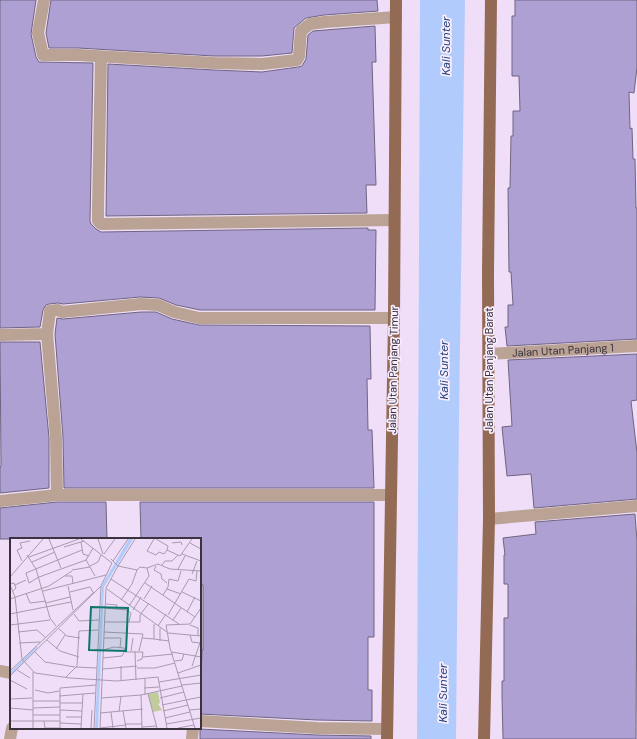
<svg xmlns="http://www.w3.org/2000/svg" width="637" height="739" font-family="'DM Sans',sans-serif">
<style>
.water{fill:#b1ccfc}
.building{fill:#afa0d3;stroke:#6d6580}
.lines{fill:none;stroke-linecap:round;stroke-linejoin:round}
.street{stroke:#baa295;stroke-width:12}
.primary{stroke:#936a53;stroke-width:12}
.labels{text-anchor:middle;dominant-baseline:central;stroke-width:3.5;stroke-linejoin:round;paint-order:stroke}
.street-label{font-size:11px;fill:#3a333d;stroke:#f9eeff}
.water-label{font-size:12px;font-style:italic;fill:#27457f;stroke:#f9eeff}
.inset-river{fill:none;stroke:#b1ccfc;stroke-width:2}
.inset-road{fill:none;stroke:#a79aae;stroke-width:1}
.view{fill:#0f766e;fill-opacity:0.15;stroke:#0f766e;stroke-width:2}
.inset-edge{fill:none;stroke:#3a333d;stroke-width:2}
</style>
<rect width="100%" height="100%" fill="#f0def9"/>
<!-- water -->
<polygon class="water" points="420,0 465,0 459,417 456,739 417,739"/>
<!-- building -->
<g class="building">
<polygon points="0,0 36,0 31,34 36,57 39,62 93,63 90,221 91,224 96,229 101,232 368,228 368,230 376,230 375,310 200,310 176,305 159,298 140,297 63,304 58,303 49,304 46,305 43,310 40,327 0,328"/>
<polygon points="51,0 377,0 378,11 324,15 306,18 294,28 292,53 262,56 214,56 78,48 49,48 46,33"/>
<polygon points="515,0 637,0 637,67 634,93 629,92 630,129 632,128 633,159 635,159 636,208 637,208 637,339 507,346 505,327 508,327 508,305 513,305 511,272 509,272 508,188 510,188 511,136 513,136 513,111 520,111 519,76 512,76 512,16 515,16"/>
<polygon points="375,26 376,62 372,62 376,185 366,185 367,213 106,216 108,64 214,70 262,72 298,67 302,66 306,59 308,35 313,31"/>
<polygon points="141,312 156,312 172,319 199,325 370,326 371,379 367,379 368,430 372,430 374,488 64,488 63,437 55,334 57,318 63,319"/>
<polygon points="0,342 40,342 49,438 49,488 0,493 0,467 1,466"/>
<polygon points="637,354 637,400 631,401 637,453 637,499 534,508 531,474 507,476 502,427 512,426 508,360"/>
<polygon points="57,502 106,502 107,539 0,539 0,508"/>
<polygon points="140,502 374,502 374,637 368,637 368,690 372,690 372,721 317,720 200,714 202,650 203,650 203,585 200,585 200,539 141,539"/>
<polygon points="635,514 637,541 636,739 503,739 502,696 502,681 504,681 504,618 508,618 508,584 504,584 504,555 505,555 503,538 536,534 535,522"/>
<polygon points="200,729 317,735 371,736 371,739 200,739"/>
</g>
<g class="lines">
<!-- street -->
<g class="street">
<polyline points="44,0 38,33 43,55 78,55 214,63 262,64 297,60 299,56 301,31 310,24 325,22 396,17"/>
<polyline points="101,57 98,208 98,221 101,224 394,220"/>
<polyline points="47,334 56,438 57,495"/>
<polyline points="0,335 47,334 50,311 58,310 62,312 141,304 158,305 174,312 199,318 394,318"/>
<path id="s1" d="M489 354 637 346"/>
<polyline points="0,501 57,495 391,495"/>
<polyline points="489,519 637,506"/>
<polyline points="0,671 11,673"/>
<polyline points="200,721 317,728 387,729"/>
<polyline points="10,739 12,728"/>
<polyline points="192,739 193,728"/>
</g>
<!-- primary -->
<g class="primary">
<polyline points="387,739 394,318 396,0"/>
<polyline points="484,739 489,519 488,272 491,0"/>
</g>
</g>
<g class="labels">
<!-- street labels -->
<g class="street-label">
<text stroke="none"><textPath href="#s1" startOffset="74">Jalan Utan Panjang 1</textPath></text>
<text transform="translate(393 370) rotate(-89)">Jalan Utan Panjang Timur</text>
<text transform="translate(489 370) rotate(-90)">Jalan Utan Panjang Barat</text>
</g>
<!-- water labels -->
<g class="water-label">
<text transform="translate(446 46) rotate(-90)">Kali Sunter</text>
<text transform="translate(444 370) rotate(-90)">Kali Sunter</text>
<text transform="translate(443 693) rotate(-90)">Kali Sunter</text>
</g>
</g>
<!-- overview -->
<g transform="translate(10 538)">
<rect width="191" height="191" fill="#f0def9"/>
<path d="M148 154 150 165 148 166 152 172 143 174 138 156Z" fill="#c2cb9b"/>
<path d="M119 1H123L94 49 88 190H85L92 47Z" fill="#b1ccfc"/>
<path class="inset-river" d="M0 136 27 109"/>
<path class="inset-road" d="M39 1 51 30M71 1 102 25 91 48 84 190M88 1 93 16M144 1 137 13 146 17M146 1 158 8M71 4 73 16 79 18M162 5 171 4 172 7M180 5 191 11M158 8 157 12 170 18 182 1M54 9 74 3M94 16 105 1M172 16 191 23M17 17 26 31 40 80 46 88M146 17 149 14 154 16 157 12M19 19 69 1M76 22 85 38M12 23 7 12 12 10 10 5 20 3M103 23 118 1M22 24 45 14M152 27 155 23H162L168 17M80 28 88 24 91 17M108 28 127 32 130 29 137 30 148 26 160 31 191 33M108 28 125 1M146 28 144 32 151 36 152 41 157 45M168 31 175 18M62 32 80 29M16 35 19 45 29 39 76 22 83 10M16 35 72 12M182 36 187 23M55 38H62L63 46M0 39 33 1M101 41 169 86M135 45 185 79M0 46 4 45 6 50 3 53M0 47 5 59 12 121M5 47 16 42M58 48 63 72M97 51 157 94M157 51 171 56M33 53 96 37M60 54 80 49 83 54M172 54 191 63M16 55 20 65 36 63M153 57 158 49 159 41 168 43 171 33M0 61 39 48 62 33M134 61 142 48M111 62 122 46 127 32M36 65 60 59M96 66 107 67 106 71M119 68 139 38 137 30M95 70 117 72 121 75 119 84M123 72 131 59M177 74 185 59M0 76 61 64M64 76 69 83 89 82M158 77 179 41 186 43 187 33M163 82 171 70M95 84H130V77L139 65M144 86V101L159 103M0 87 40 82M180 87 188 90V98M148 88 156 76M49 91 57 98 70 100M8 94 27 92 35 99M94 94 133 96 129 113M158 95 191 98M180 97 182 104 190 105M94 100H111L110 110M132 100 144 101M37 102 50 113 69 119M150 103V90M9 105 30 104M46 111 55 97M93 112 104 109 114 110 115 114H133L132 121 127 123M121 113 123 100M125 113 126 142M25 114 35 124 65 129M162 114 191 119M133 119 163 116M93 120 112 118 114 114M12 121 25 135 60 140 107 143 148 139 157 190M165 123 172 122 174 116M111 128V142M182 128 191 102M66 129 87 130M127 130H145L165 125M93 131 127 128M7 132 20 140M0 133 84 54M168 135 191 127M0 138 91 48M56 139 67 128 69 93 88 92M0 142 17 151M149 144 191 137M172 147 191 145M134 150 149 149M25 152 38 155 49 153M138 156 147 190M131 157 132 190M135 157V140M49 158 85 155M91 160 131 157 172 148M150 160 174 154M0 161 22 160M176 162 191 159M23 163H50M50 165H72M152 167 176 162M0 170 23 172M23 170 50 169M50 172 72 173M179 172 191 171M109 173 111 159M113 173 116 190M153 173 178 167M101 174 103 190M90 175 133 171M23 177H50M56 179H72M155 180 180 174M0 183H50M34 183 35 190H50M50 185 71 186M115 186H132M156 186 191 180M132 189 146 188M23 190V134M50 190V150L86 147M71 190 73 156M81 190 82 172M90 190 116 187M90 190 96 50 108 28 101 21M168 190 184 187M185 190 160 110 156 87 180 86 191 70"/>
<path class="view" d="M81 69 118 70 116 113 79 112Z"/>
<rect width="191" height="191" class="inset-edge"/>
</g>
</svg>
